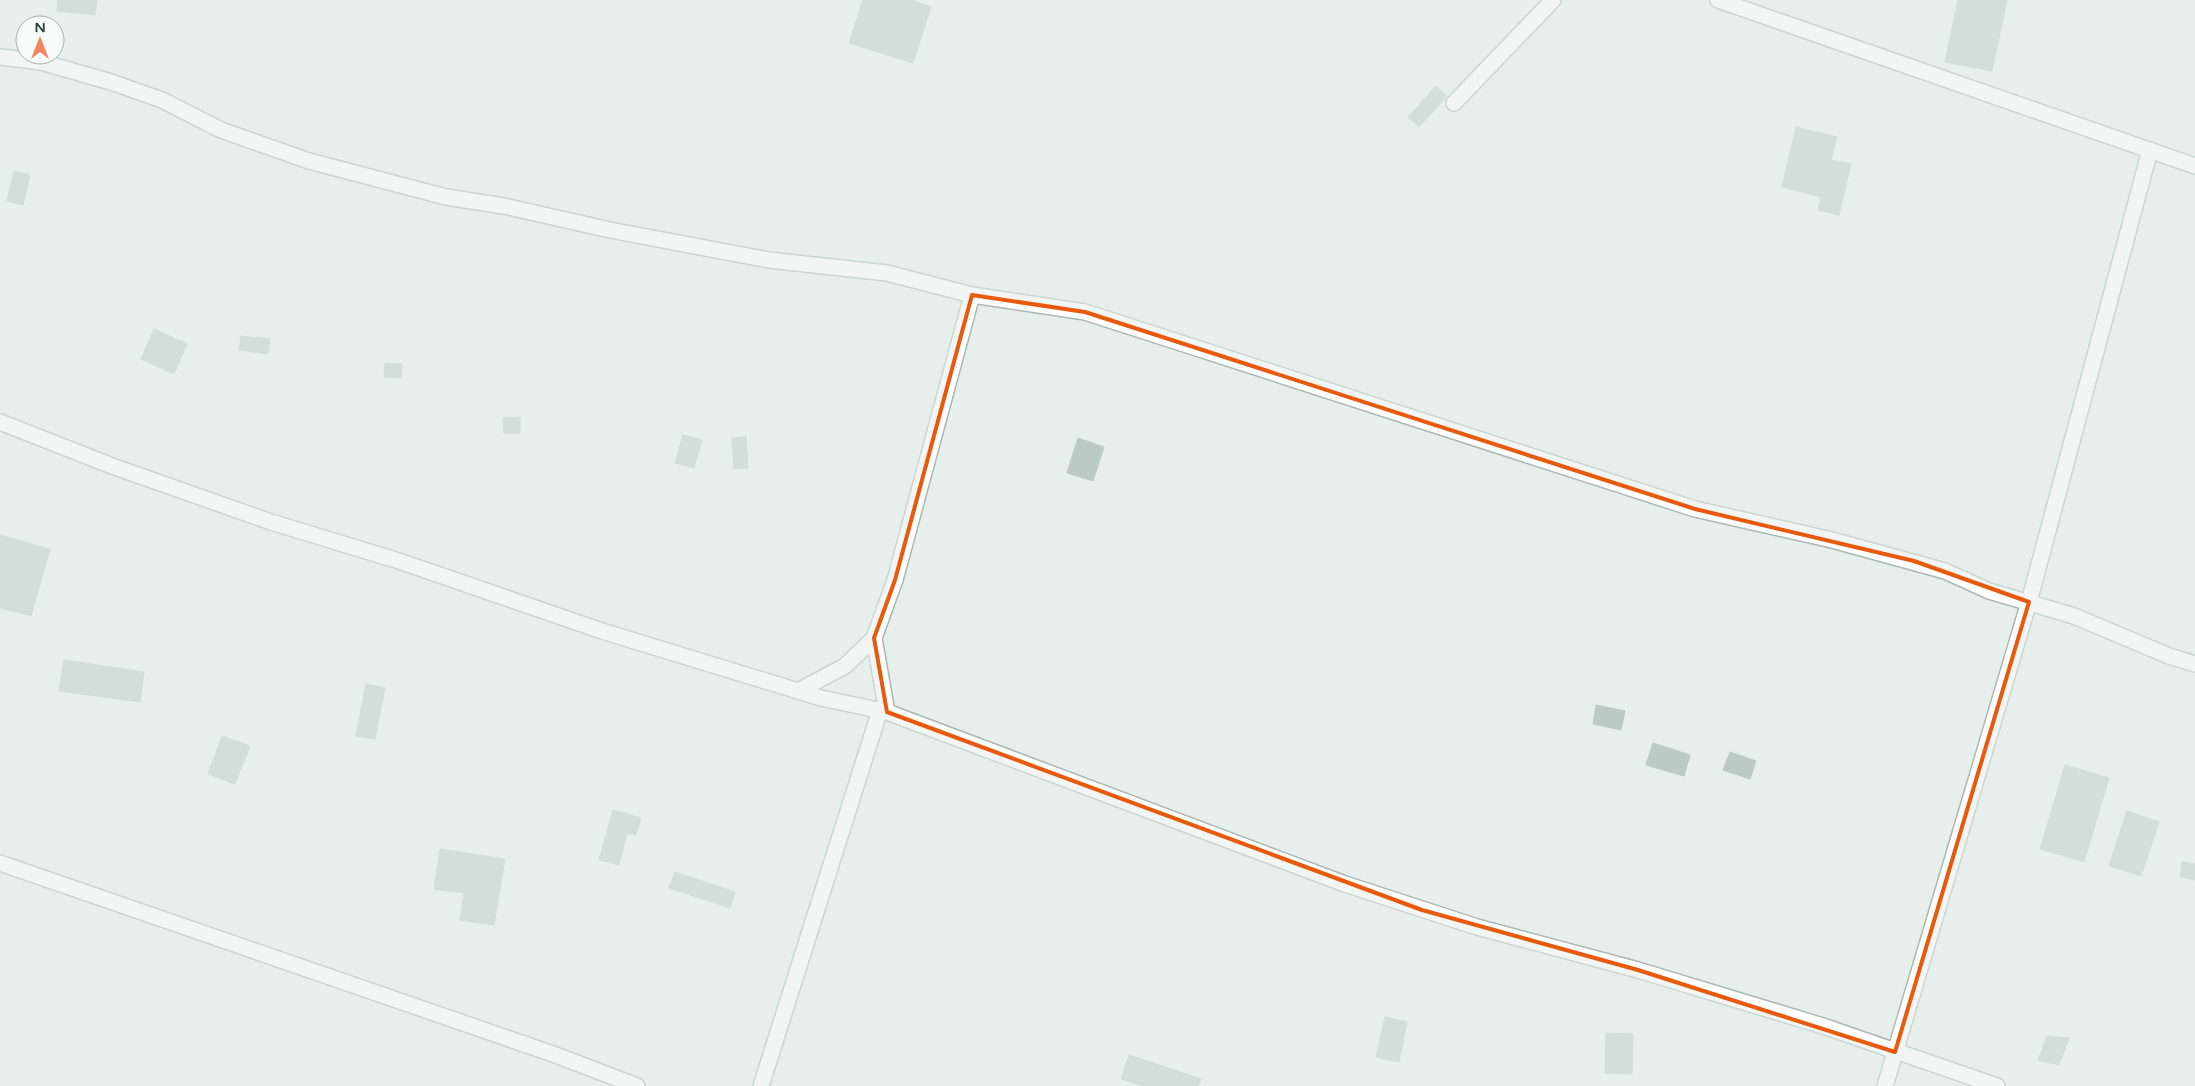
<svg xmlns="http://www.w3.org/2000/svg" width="2195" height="1086" font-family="'Varela Round',sans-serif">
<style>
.building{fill:#bbcac4;stroke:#b8c9c2}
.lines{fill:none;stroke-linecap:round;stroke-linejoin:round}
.minor-casing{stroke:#a8b8b2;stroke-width:18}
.minor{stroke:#fff;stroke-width:15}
.marked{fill:none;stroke:#e8590c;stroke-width:4;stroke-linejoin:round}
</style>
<rect width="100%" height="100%" fill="#e6efeb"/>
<!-- building -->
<g class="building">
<polygon points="58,0 97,0 95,15 57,11"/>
<polygon points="863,0 910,0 931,7 913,63 849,43"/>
<polygon points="1958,0 2007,0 1992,71 1945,62"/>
<polygon points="1436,86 1447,96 1419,127 1408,117"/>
<polygon points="1796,127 1837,137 1831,160 1851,164 1839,215 1818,210 1821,197 1782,187"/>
<polygon points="14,171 30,175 23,205 7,201"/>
<polygon points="154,329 187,344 174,374 141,359"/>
<polygon points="241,336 270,339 268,354 239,350"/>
<polygon points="385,363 402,364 401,378 384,377"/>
<polygon points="520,417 520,433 504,433 503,418"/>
<polygon points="683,435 702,440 694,468 675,463"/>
<polygon points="746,437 748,468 734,469 732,438"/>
<polygon points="1078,438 1104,447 1093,481 1067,473"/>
<polygon points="0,535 50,549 31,616 0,608"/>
<polygon points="64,660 144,672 140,702 59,691"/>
<polygon points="366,684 385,688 375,739 356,736"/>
<polygon points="1596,705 1625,711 1621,730 1593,724"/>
<polygon points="222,736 250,746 235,784 208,774"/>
<polygon points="1653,743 1690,755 1684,776 1646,765"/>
<polygon points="1730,752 1756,761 1750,779 1723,770"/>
<polygon points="2065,765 2109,778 2084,862 2040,849"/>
<polygon points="613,810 641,818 636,835 627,833 619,865 599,860"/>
<polygon points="2127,811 2159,822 2141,876 2109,866"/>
<polygon points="440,849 505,859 494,925 460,920 464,893 434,889"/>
<polygon points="2182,862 2195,864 2195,880 2180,877"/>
<polygon points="675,872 735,892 730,908 669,888"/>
<polygon points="1385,1017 1407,1022 1399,1062 1376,1057"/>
<polygon points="1606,1033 1633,1034 1632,1074 1605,1073"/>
<polygon points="2047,1036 2069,1038 2059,1065 2038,1060"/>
<polygon points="1129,1055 1201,1079 1198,1086 1143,1086 1121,1079"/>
</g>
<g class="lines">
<defs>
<g id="minor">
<polyline points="1718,0 2195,166"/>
<polyline points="0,57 41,62 111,82 162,100 221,130 309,161 446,197 504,206 610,230 769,260 887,273 972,295 1085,312 1695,509 1832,540 1945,571 1989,591 2074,616 2169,656 2195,664"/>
<polyline points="1454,103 1553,0"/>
<polyline points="0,422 112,466 271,522 399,561 602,631 821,698 887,712 1345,884 1477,927 1638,970 1823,1026 1997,1086"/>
<polyline points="874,638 887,712"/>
<polyline points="798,691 845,666 874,638 895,580 972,295"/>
<polyline points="0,863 553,1054 637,1086"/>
<polyline points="761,1086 880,710"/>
<polyline points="1885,1086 2029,602 2150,150"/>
</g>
</defs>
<!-- minor casing -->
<use href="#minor" class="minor-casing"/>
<!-- minor -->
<use href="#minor" class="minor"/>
</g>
<!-- marked area -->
<path d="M0 0H2195V1086H0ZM972 295 1085 312 1695 509 1914 561 2029 602 1895 1052 1638 970 1422 910 887 712 874 638 895 580Z" fill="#e6efeb" fill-opacity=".55" fill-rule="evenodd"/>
<path class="marked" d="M972 295 1085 312 1695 509 1914 561 2029 602 1895 1052 1638 970 1422 910 887 712 874 638 895 580Z"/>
<!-- north arrow -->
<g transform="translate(40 40)"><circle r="24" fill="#f7fbf9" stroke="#a3b1ad"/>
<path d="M0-4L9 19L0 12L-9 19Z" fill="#f4845f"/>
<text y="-8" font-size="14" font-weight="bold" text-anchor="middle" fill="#24423a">N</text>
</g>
</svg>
